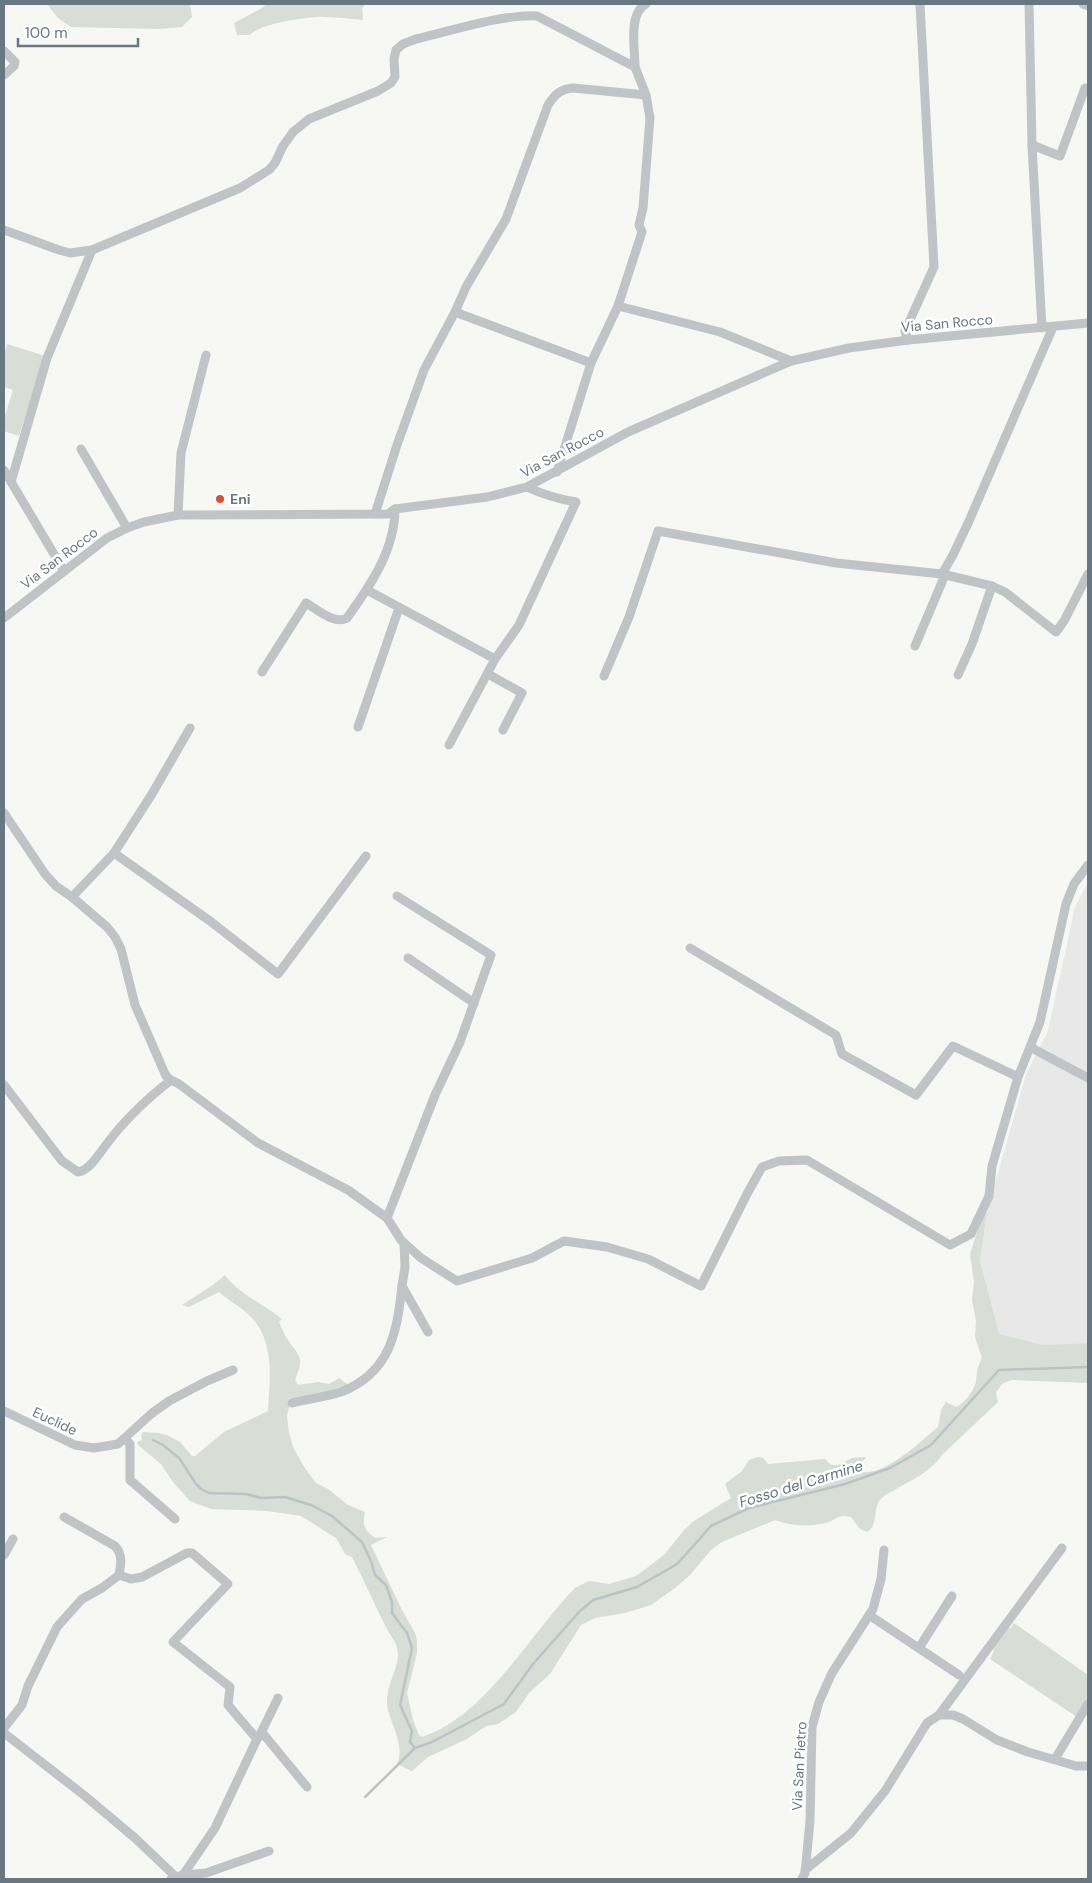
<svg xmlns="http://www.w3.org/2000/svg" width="1092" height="1883" font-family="'DM Sans',sans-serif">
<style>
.built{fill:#e7e8e7}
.green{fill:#d8ddd5}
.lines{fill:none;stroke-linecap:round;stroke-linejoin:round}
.stream{stroke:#b9c4c8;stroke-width:2.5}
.minor{stroke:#c0c4c7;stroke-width:9}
.poi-dot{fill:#d95232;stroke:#fff;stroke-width:2}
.labels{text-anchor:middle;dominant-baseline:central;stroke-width:5;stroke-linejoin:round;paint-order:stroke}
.street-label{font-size:14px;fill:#677883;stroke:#fff}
.poi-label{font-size:14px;font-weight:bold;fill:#677883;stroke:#fff;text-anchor:start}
.water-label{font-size:15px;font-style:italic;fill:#63787f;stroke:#fff}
</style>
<rect width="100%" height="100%" fill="#f7f7f4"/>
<!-- built -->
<polygon class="built" points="1088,883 1088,1343 1044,1345 999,1334 980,1261 987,1212 1026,1074 1048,1031 1075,907"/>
<!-- green -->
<g class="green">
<polygon points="47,4 190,4 192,17 182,27 158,29 71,27 58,18"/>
<path d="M267 4H366L362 8 363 20C348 19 331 16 316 17 301 18 259 24 250 35H237L234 23 262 8Z"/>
<polygon points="7,344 45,356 19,436 4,431 4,419 13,390 4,387 4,356"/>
<path d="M987 1212 980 1261 999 1334 1044 1345 1088 1343V1383L1012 1380 1003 1383 996 1392 998 1402 943 1454C931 1471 914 1479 896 1489 891 1492 884 1495 880 1500 872 1510 879 1524 867 1532L860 1529 851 1517C835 1514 838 1520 825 1523 809 1527 790 1526 775 1520L722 1542 711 1550 690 1575 675 1588 651 1605 625 1613 595 1618 581 1625 550 1674 529 1693 516 1712 498 1724 486 1726 467 1739 428 1757 412 1771 397 1764C406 1744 389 1723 387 1704 386 1686 397 1672 398 1655 398 1643 391 1637 386 1627 374 1604 364 1580 352 1557L345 1554 336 1538 301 1516 267 1511 211 1509 190 1501 173 1482 161 1464 138 1445 137 1442 142 1440 141 1435 143 1432 159 1433 169 1436 180 1442 192 1456H195L224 1432 268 1411C270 1379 275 1340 250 1316 241 1307 229 1301 219 1292L189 1307 182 1305 213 1285 225 1275C238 1294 264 1304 282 1319L279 1322C282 1328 284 1335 288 1340 301 1359 304 1357 295 1380L298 1385 318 1382 329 1384 339 1378 350 1386 290 1403 287 1416 289 1433 293 1447 304 1467 316 1483 328 1489 348 1505 365 1512C362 1525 364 1530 375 1538L387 1537 371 1545 402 1610 415 1633 417 1641V1653L407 1693 413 1720 419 1735 422 1737C486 1716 529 1635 575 1588L589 1581 609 1584 636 1576 664 1555 685 1529 694 1521 731 1498 725 1484 742 1471 749 1460 758 1457 763 1458 768 1464 825 1459 831 1465H838L852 1458 865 1457 866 1458 853 1470C881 1482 918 1443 938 1427L941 1410 946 1402 956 1407C964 1404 974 1390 976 1382 977 1372 977 1367 982 1358L975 1337 976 1321 972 1300 974 1282 970 1254 982 1217Z"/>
<polygon points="1014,1623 1088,1675 1088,1698 1077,1717 990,1659 994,1651 993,1649 1008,1628 1010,1629"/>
</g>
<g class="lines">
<!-- stream -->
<g class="stream">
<polyline points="153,1440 163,1445 179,1458 196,1484 201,1489 209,1493 246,1494 261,1498 285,1497 311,1505 332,1516 362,1542 371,1561 375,1575 386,1585 392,1602 392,1613 407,1633 412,1648 400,1705 412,1731 410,1742 415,1748"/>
<polyline points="365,1797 415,1748 432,1742 504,1704 533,1664 579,1612 593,1600 637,1587 672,1567 678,1563 711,1526 749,1508 845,1484 890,1468 931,1445 999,1370 1088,1367"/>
</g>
<!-- minor -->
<g class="minor">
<polyline points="1029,4 1032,145 1042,328"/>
<polyline points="1083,4 1088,6"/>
<polyline points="4,51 15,62 14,66 4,75"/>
<path d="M635 67C635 49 628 13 646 4"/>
<polyline points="1032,145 1060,156 1085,88"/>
<path d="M4 230 59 250 70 253 92 250 240 188 269 170 275 163 283 146 293 132 309 119 378 91 391 83 395 77 394 59 396 50 403 44 416 39C451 31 502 14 537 16L635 67 646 95 650 118 643 208 639 225 642 232 618 306 591 363 557 472"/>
<polyline points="618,306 720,332 791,361"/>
<polyline points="455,312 591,363"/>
<polyline points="908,340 905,331 934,267 920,4"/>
<polyline points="81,449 127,528"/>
<polyline points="4,470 64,571"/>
<polyline points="11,482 47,358 92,250"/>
<path d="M375 514 397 445 424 370 455 312 466 287 506 219 548 105C555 94 561 89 573 88L646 95"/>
<polyline points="178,515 181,453 206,355"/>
<polyline points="942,574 953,555 969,521 1053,327"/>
<polyline points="367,590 495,659"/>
<polyline points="4,618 107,538 127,528 144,522 178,515 388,514 395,509 487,497 527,487 628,432 791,361 849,348 908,340 1088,323"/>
<polyline points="915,646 945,575"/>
<path d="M262 672 306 603C317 609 334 625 347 618 370 586 395 550 395 509"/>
<polyline points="488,674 522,693 503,730"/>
<polyline points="958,675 972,644 992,586"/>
<polyline points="604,676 629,617 658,531 836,563 942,574 992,586 1005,592 1056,632 1064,621 1088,574"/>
<polyline points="358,727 399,608"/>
<path d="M449 745 495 659 519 625 576 502C558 499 544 495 527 487"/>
<polyline points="4,813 45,874 56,886 72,897 107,927 115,937 121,949 135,1005 166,1076 171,1080"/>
<polyline points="114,853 210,921 278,974 366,856"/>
<polyline points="72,897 114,853 152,794 190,728"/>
<polyline points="690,948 836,1035 842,1054 916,1095 953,1046 1018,1077"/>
<polyline points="408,958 474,1003"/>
<polyline points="1030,1047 1088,1078"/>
<path d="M4 1085 62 1161 78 1172C89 1170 96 1158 103 1149 123 1121 144 1101 171 1080L179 1084 258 1143 348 1190 387 1218 401 1240 421 1258 457 1281 532 1258 564 1241 607 1247 648 1259 701 1286 747 1194 762 1167 779 1161 807 1160 950 1245 971 1234 989 1196 992 1166 1018 1077 1040 1022 1066 904 1074 884 1088 865"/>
<polyline points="387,1218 435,1095 460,1042 491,955 397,896"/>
<polyline points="404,1243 405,1267 402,1286 428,1332"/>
<path d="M292 1403C308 1399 326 1397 341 1392 390 1373 397 1333 402 1286"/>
<polyline points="4,1411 75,1445 94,1448 118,1444 151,1414 169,1401 207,1381 233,1370"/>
<polyline points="125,1439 130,1444 130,1480 175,1519"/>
<polyline points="4,1555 13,1539"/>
<polyline points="119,1575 131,1579 142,1577 187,1553 192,1553 228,1584 173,1642 230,1687 228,1705 257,1739"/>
<polyline points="869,1615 959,1675"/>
<polyline points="919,1648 952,1596"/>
<polyline points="939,1715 1062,1548"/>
<path d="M4 1728 22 1705 28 1686 57 1627 82 1599 102 1588 119 1575C121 1564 123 1555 115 1546L64 1517"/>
<polyline points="4,1733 85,1796 135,1838 176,1877 171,1879"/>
<polyline points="260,1735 278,1698"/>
<polyline points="1055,1759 1088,1704"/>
<polyline points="805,1870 851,1833 885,1791 927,1723 939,1715 953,1715 963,1719 997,1740 1028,1752 1076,1766 1088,1766"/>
<polyline points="183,1875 206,1873 269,1851"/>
<polyline points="176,1877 183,1875 215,1828 257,1739 260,1735 265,1736 307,1787"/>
<polyline points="802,1879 805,1873 810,1821 812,1727 819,1702 832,1673 873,1609 881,1579 884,1550"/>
</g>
</g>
<!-- markers -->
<circle class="poi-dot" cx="220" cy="499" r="5"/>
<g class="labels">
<!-- street labels -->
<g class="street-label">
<text transform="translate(947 323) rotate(-5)">Via San Rocco</text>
<text transform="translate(562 452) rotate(-28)">Via San Rocco</text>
<text transform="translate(59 558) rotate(-37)">Via San Rocco</text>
<text transform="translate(55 1421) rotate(25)">Euclide</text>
<text transform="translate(799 1766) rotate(-87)">Via San Pietro</text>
</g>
<!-- poi labels -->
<g class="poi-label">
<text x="230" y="499">Eni</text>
</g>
<!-- water labels -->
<g class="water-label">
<text transform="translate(801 1484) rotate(-17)">Fosso del Carmine</text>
</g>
</g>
<!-- border -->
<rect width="1092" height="1883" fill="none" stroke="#677883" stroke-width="10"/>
<!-- scale -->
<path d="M18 38v8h120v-8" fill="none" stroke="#677883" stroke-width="2.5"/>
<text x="25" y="38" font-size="15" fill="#677883" stroke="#ffffff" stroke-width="4" paint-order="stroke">100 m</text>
</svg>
